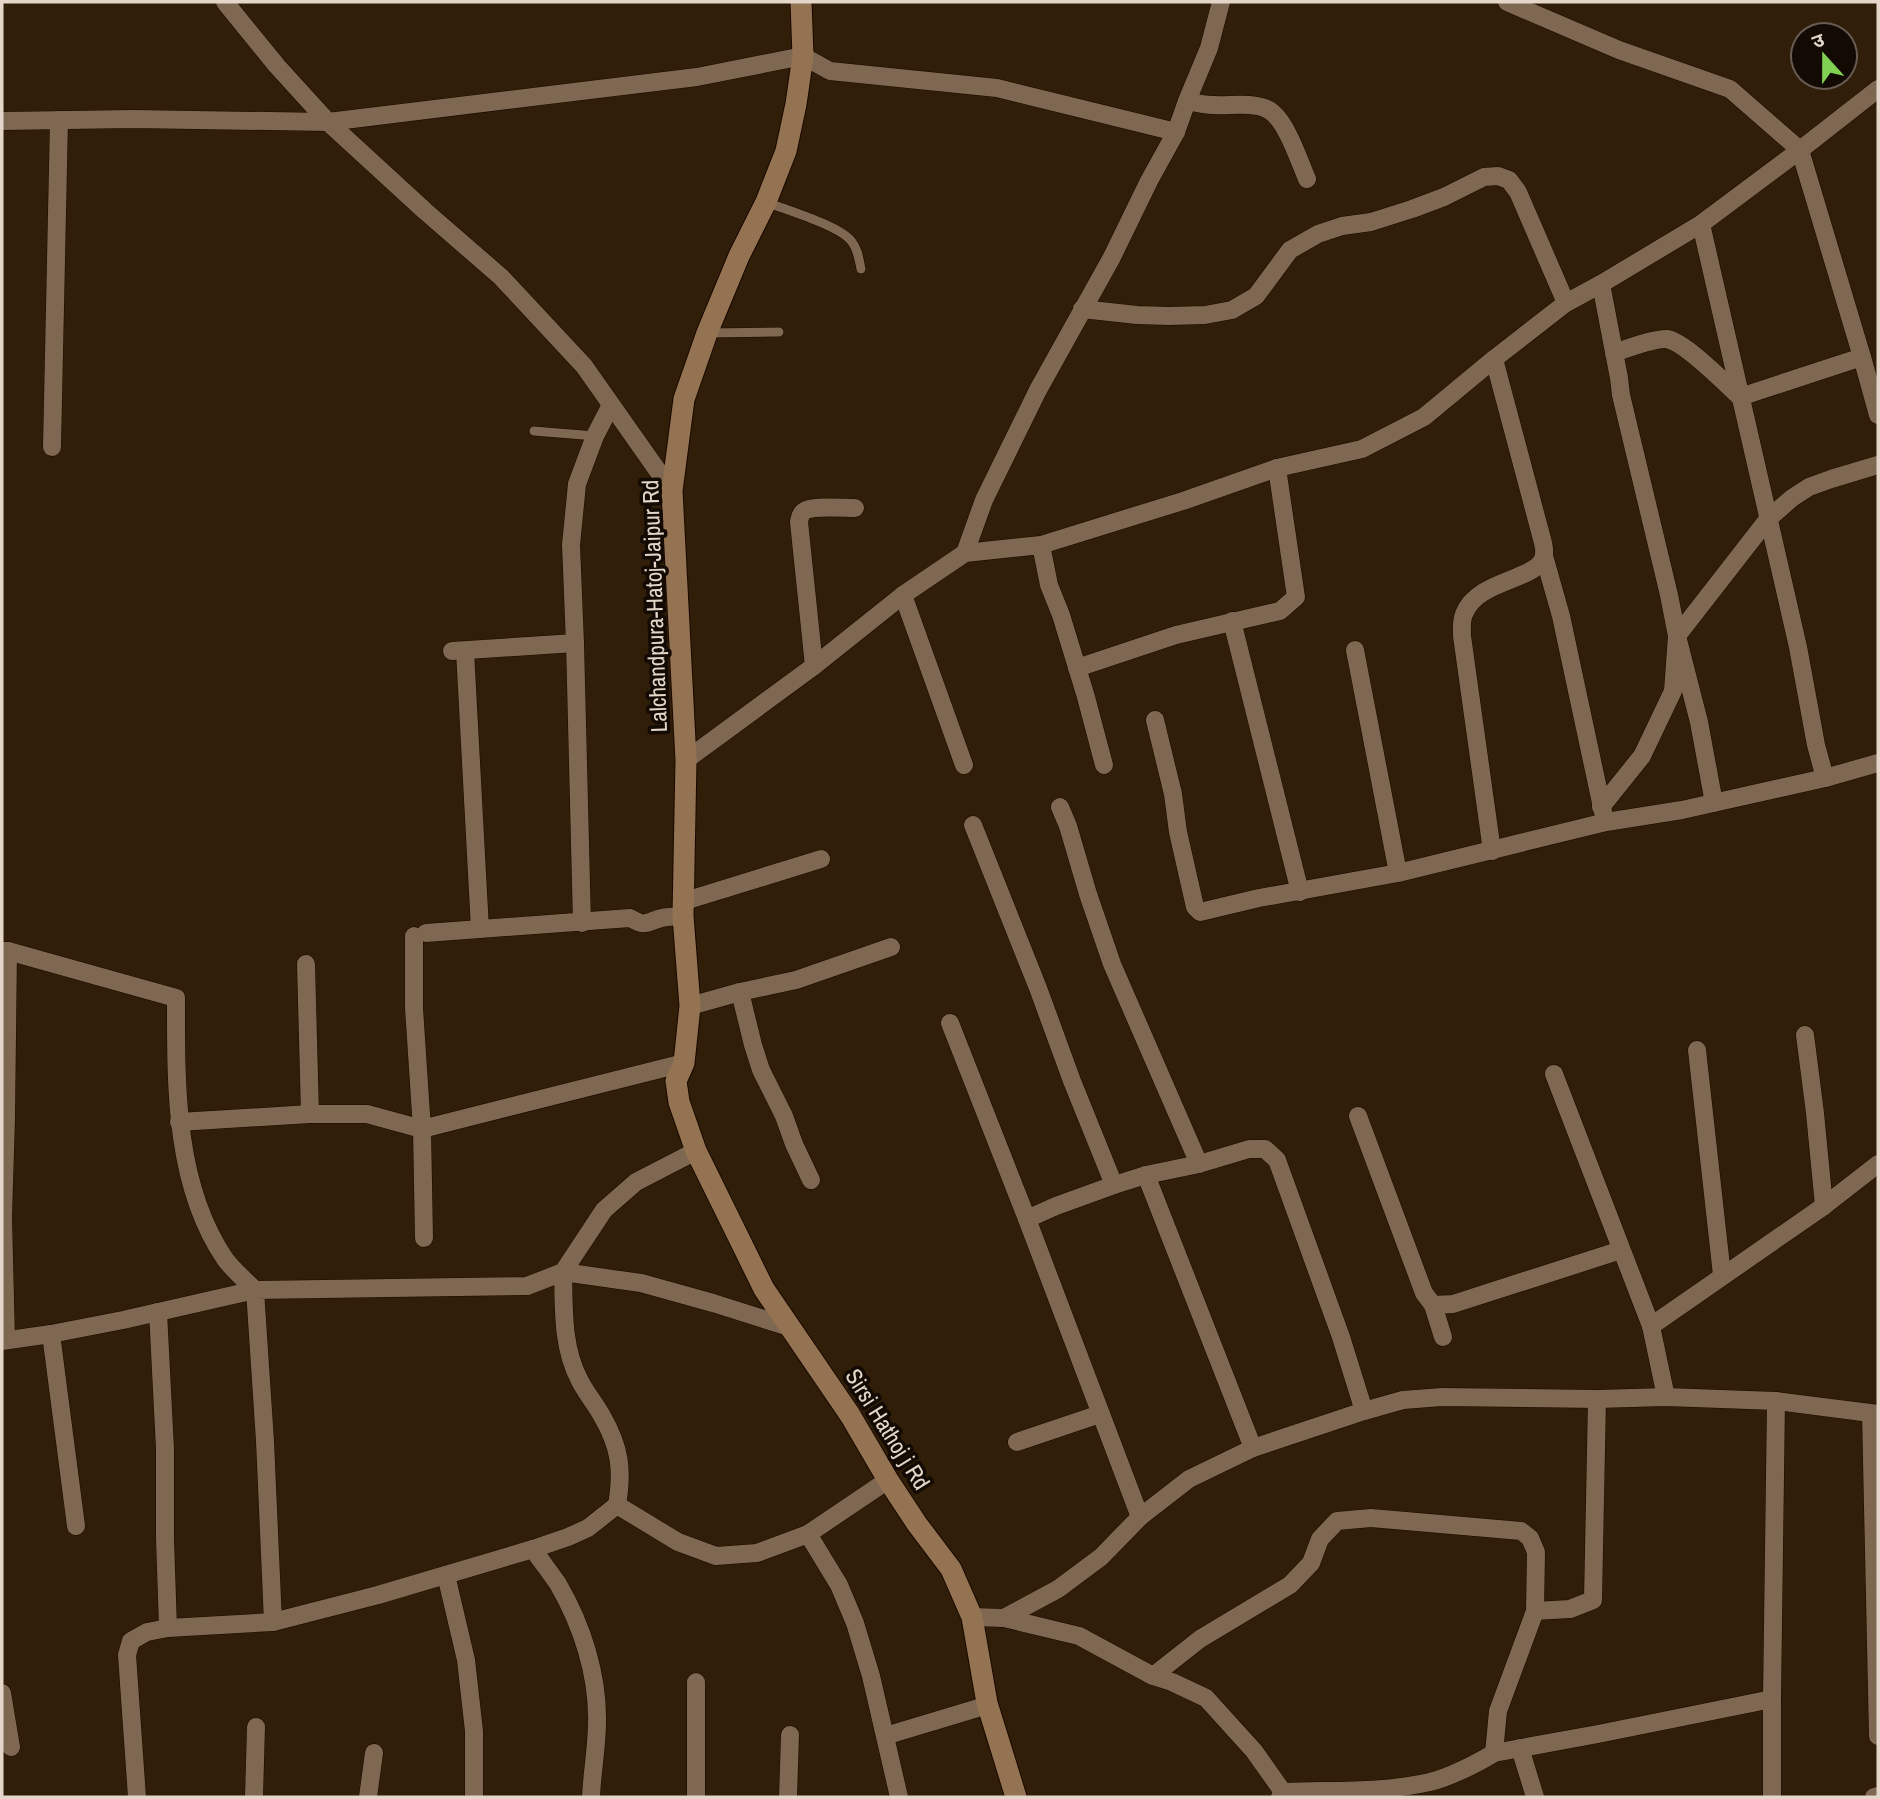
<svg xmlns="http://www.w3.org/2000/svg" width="1880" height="1799" font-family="'Archivo Narrow','Noto Sans Devanagari',sans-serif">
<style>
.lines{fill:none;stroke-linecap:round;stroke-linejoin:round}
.lane-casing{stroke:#190800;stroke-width:10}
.street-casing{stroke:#190800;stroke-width:19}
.secondary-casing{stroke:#190800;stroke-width:23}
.lane{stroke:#7f6851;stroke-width:9}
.street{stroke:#7f6851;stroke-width:18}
.secondary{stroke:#947352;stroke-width:21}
.labels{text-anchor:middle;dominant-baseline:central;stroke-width:7;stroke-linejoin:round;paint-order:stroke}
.street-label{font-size:23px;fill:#e4d7ca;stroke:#130a03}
</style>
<rect width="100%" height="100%" fill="#311e08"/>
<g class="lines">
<defs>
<g id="lane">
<path d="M766 202C786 210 841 226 852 242 858 250 859 259 861 269"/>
<polyline points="708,333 779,332"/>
<polyline points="534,431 595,436"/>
</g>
<g id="street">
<polyline points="225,2 277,66 328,122 425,211 501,277 584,366 672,491"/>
<polyline points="1507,2 1619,50 1730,89 1800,150 1862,357"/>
<path d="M1187 101C1196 103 1204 105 1213 105 1230 106 1252 102 1267 109 1286 118 1299 161 1307 179"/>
<polyline points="2,121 133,119 328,122 697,77 803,56 830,71 997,88 1176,132"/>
<polyline points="1701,224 1798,647 1816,745 1825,778"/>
<polyline points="1601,284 1619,378 1621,395 1669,595 1677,636 1699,722 1714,803"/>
<polyline points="1082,309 1137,315 1169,316 1205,315 1232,310 1256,296 1290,250 1318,234 1342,226 1371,222 1412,209 1444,197 1484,177 1498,176 1509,180 1518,192 1566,303"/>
<path d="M1614 353C1625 349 1655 338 1667 339 1685 342 1725 383 1740 397L1862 357 1878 415"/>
<polyline points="52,447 59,120"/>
<polyline points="1041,545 1049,585 1061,615 1086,697 1104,765"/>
<polyline points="965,553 984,500 1038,390 1112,257 1149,181 1176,132 1187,101 1209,48 1221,2"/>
<polyline points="1544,556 1561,616 1603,812"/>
<polyline points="903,595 964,765"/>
<polyline points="1232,621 1300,892"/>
<polyline points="1355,650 1398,873"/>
<polyline points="452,651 575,643"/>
<polyline points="465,651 480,929"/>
<path d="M814 666 799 522C800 517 800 515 803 512 811 505 843 508 855 508"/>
<polyline points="1077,668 1176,635 1280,611 1296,597 1277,468"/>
<polyline points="1155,720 1173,794 1178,832 1195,907 1200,912 1259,898 1398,873 1606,822 1682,810 1825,778 1878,763"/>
<polyline points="686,760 814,666 903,595 965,553 1041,545 1183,501 1277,468 1362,449 1424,417 1494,359 1566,303 1601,284 1701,224 1800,150 1878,89"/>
<polyline points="1060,807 1068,826 1088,894 1112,964 1199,1164"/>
<polyline points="1601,807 1642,756 1673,691 1677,636 1768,519 1792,498 1809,487 1831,479 1878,465"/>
<polyline points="973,825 1038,988 1072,1081 1114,1185"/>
<path d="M1492 851 1462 636C1462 629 1461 621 1464 614 1478 578 1540 581 1544 555 1545 550 1543 543 1542 539L1494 359"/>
<polyline points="685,901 821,859"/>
<polyline points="582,923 575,643 571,545 577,484 595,436 611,405"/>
<path d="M426 933 630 918C644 926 645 924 658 919 666 916 675 917 683 916"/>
<polyline points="414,936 414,1008 422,1129 424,1238"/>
<path d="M2 951H8L176 998C176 1084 174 1184 225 1259 233 1270 245 1280 255 1290"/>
<polyline points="306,964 310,1114"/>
<polyline points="740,992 753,1045 761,1070 784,1116 794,1144 811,1180"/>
<polyline points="690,1006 740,992 796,980 891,947"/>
<polyline points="950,1023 1027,1219"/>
<polyline points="1805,1035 1815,1113 1824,1206"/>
<polyline points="1697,1050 1722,1275"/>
<polyline points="1554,1074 1651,1326 1666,1397"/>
<polyline points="1358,1116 1424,1293 1433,1305 1453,1304 1621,1250"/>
<polyline points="179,1122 310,1114 367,1114 422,1129 684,1063"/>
<polyline points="1146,1175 1253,1448"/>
<polyline points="1433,1305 1443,1337"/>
<polyline points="158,1312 165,1449 165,1539 168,1628"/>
<polyline points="1651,1326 1824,1206 1878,1164"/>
<polyline points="51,1334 76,1526"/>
<polyline points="6,1340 3,1217 6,1119 8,951"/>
<polyline points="2,1341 51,1334 123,1320 255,1290"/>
<polyline points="1871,1414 1878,1736"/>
<polyline points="1017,1442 1100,1414"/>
<polyline points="617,1505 678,1542 716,1556 757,1553 808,1534 839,1585 855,1623 871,1676 899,1797"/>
<polyline points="1140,1517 1027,1219 1056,1206 1114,1185 1146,1175 1199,1164 1249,1149 1265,1149 1277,1160 1341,1337 1364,1411"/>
<polyline points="808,1534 888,1480"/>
<polyline points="533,1549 378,1595 273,1622 265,1441 255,1290 527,1286 563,1272 604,1210 636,1182 696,1151"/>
<polyline points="446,1575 466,1660 474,1731 474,1797"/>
<polyline points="1535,1611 1570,1609 1593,1600 1597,1399"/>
<polyline points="972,1617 1004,1618 1079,1636 1153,1676 1172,1682 1206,1698 1254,1751 1283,1792 1280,1797"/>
<polyline points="1004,1618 1058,1589 1101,1557 1140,1517 1189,1479 1253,1448 1364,1411 1403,1400 1442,1397 1597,1399 1666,1397 1776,1401 1878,1414"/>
<polyline points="1153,1676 1200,1639 1290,1585 1311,1563 1320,1539 1337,1521 1371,1518 1521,1531 1530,1538 1536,1552 1535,1611 1498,1711 1494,1753"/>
<polyline points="2,1693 11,1747"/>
<polyline points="885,1736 988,1705"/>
<polyline points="1520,1748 1535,1797"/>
<path d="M1283 1792C1332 1790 1382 1793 1430 1782 1448 1778 1478 1763 1494 1753L1598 1734 1772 1699"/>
<polyline points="137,1797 127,1655 131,1641 147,1632 168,1628 273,1622"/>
<polyline points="254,1797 256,1727"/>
<polyline points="368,1797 374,1753"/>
<path d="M591 1797C592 1772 597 1747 597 1722 598 1675 582 1625 558 1584 550 1572 541 1561 533 1549L568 1537 588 1528 617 1505C623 1470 620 1447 602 1416 595 1403 585 1392 579 1379 562 1346 564 1309 563 1272L641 1283 713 1303 789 1327"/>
<polyline points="696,1797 696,1682"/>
<polyline points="788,1797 790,1735"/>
<polyline points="1772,1797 1772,1699 1776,1401"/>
<polyline points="1874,1797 1878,1796"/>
</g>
<polyline id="secondary" points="801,2 803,56 796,104 786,151 766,202 739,256 707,333 684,399 672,491 686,760 683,916 690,1006 684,1063 676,1081 679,1102 696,1151 764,1289 850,1415 888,1480 917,1524 951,1569 972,1617 987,1703 1016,1797"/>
</defs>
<!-- lane casing -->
<use href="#lane" class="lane-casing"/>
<!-- street casing -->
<use href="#street" class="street-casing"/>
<!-- secondary casing -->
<use href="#secondary" class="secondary-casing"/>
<!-- lane -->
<use href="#lane" class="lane"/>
<!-- street -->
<use href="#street" class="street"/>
<!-- secondary -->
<use href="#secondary" class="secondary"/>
</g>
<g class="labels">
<!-- street labels -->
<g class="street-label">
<text transform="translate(654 606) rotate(-92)">Lalchandpura-Hatoj-Jaipur Rd</text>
<text transform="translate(888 1429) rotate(58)">Sirsi Hathoj j Rd</text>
</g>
</g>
<!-- border -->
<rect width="1880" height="1799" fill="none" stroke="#e4d7ca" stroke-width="7"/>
<!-- north arrow -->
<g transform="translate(1824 56) rotate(339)"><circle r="33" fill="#130a03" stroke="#675c53" stroke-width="2"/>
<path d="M0-5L12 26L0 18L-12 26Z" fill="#80d052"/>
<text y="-10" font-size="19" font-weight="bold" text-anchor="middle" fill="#e4d7ca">उ</text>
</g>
</svg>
